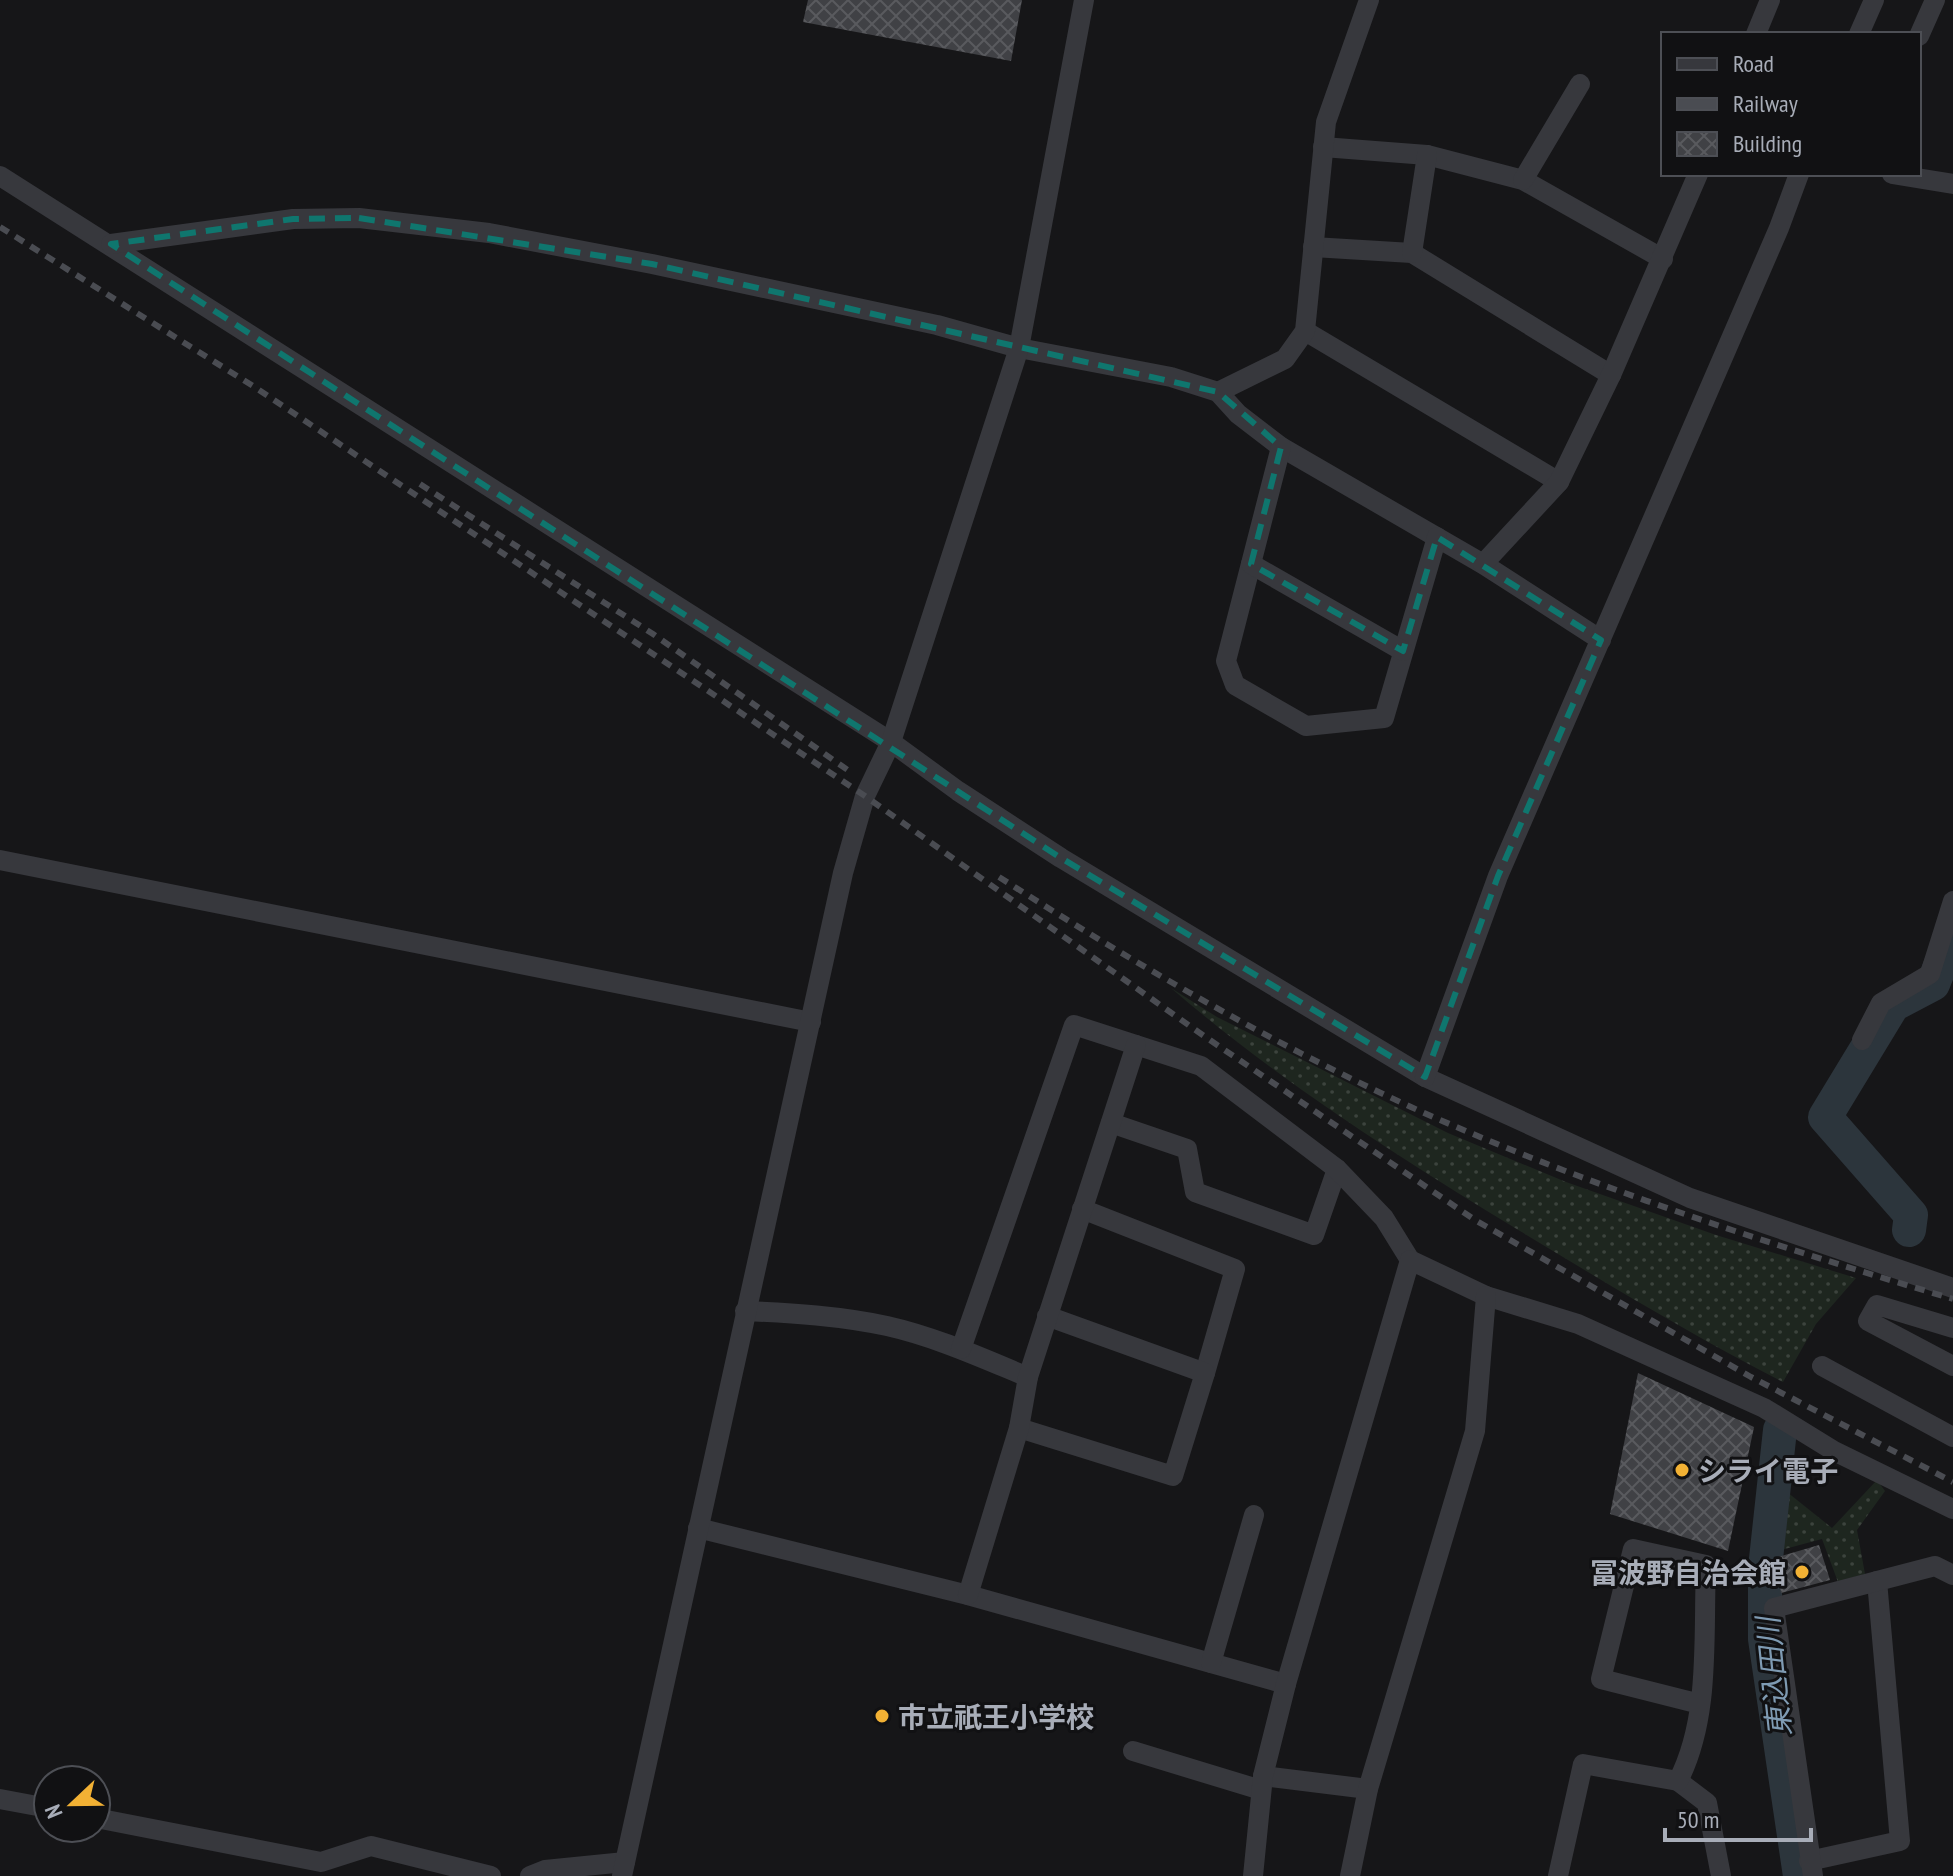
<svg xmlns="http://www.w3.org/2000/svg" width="1953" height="1876" font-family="'PT Sans Narrow','Noto Sans JP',sans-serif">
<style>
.grass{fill:url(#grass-dots)}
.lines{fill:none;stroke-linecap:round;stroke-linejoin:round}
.river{stroke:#2c353c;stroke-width:34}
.building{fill:url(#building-cross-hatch)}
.minor{stroke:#37383d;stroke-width:20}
.rail{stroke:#4a4c52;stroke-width:6;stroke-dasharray:10 8;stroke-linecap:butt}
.marked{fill:none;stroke:#0f766e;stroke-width:6;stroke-dasharray:16 10;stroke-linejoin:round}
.poi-dot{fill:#f2b134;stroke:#111113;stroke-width:3}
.labels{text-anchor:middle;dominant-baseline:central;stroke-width:6;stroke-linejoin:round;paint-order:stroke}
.poi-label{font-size:28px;font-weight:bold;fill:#a8adb8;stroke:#111113;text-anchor:start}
.water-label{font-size:30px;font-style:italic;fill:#7f9bb3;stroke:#111113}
</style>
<defs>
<pattern id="grass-dots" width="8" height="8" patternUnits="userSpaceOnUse" patternTransform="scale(2)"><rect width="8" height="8" fill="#1e261f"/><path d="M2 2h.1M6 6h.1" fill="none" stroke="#3c433d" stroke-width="1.8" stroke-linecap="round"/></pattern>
<pattern id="building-cross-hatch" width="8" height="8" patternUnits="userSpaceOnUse" patternTransform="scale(2)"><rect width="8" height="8" fill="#404145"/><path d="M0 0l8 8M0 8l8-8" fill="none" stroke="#595a5e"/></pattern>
</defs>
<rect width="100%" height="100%" fill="#161618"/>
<!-- grass -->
<g class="grass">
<path d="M1171 988 1217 1017 1448 1133 1566 1182 1716 1235 1856 1278 1816 1324 1783 1382C1693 1336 1606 1283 1520 1231 1398 1157 1279 1081 1171 988Z"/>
<polygon points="1877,1480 1885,1491 1857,1530 1865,1574 1838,1582 1822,1539 1781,1550 1787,1492 1832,1528"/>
</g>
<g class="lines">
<!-- river -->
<g class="river">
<polyline points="1909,1230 1911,1215 1825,1117 1893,1005 1933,984 1950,941"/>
<polyline points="1780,1430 1765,1568 1765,1639 1800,1876"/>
</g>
</g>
<!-- building -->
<g class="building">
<polygon points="808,0 1022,0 1011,61 803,22"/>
<polygon points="1638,1373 1754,1427 1728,1551 1610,1514"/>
<polygon points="1819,1545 1830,1580 1781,1593 1775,1558"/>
</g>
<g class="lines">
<!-- minor -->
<g class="minor">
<polyline points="1756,34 1770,0"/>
<polyline points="1859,34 1874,0"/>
<polyline points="1919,36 1935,0"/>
<polyline points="1323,147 1427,155 1523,180 1663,259"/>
<polyline points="1892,174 1953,184"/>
<polyline points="0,176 891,742 958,791 1061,858 1425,1077 1690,1198 1953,1288"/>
<polyline points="1523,180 1580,84"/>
<polyline points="111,244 293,219 359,218 489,233 652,264 937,325 1019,348 1171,377 1218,392 1238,414 1281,447 1483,564 1601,640"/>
<polyline points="1313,247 1412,253 1611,375"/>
<polyline points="1412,253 1427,155"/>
<polyline points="1305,331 1559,482"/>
<polyline points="1218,392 1285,359 1305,331 1326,122 1369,0"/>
<polyline points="1281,447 1226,661 1235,685 1306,726 1384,718 1437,537"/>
<polyline points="1251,564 1403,651"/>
<polyline points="1483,564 1559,482 1611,375 1698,174"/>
<polyline points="0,860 811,1022"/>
<polyline points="1862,1040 1881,1003 1930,974 1953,901"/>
<polyline points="1425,1077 1498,876 1779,228 1799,174"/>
<polyline points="1111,1123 1187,1149 1195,1192 1314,1235 1337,1169"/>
<polyline points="1082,1209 1235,1269 1205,1373"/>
<path d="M745 1311C793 1313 840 1316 887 1326 936 1337 982 1358 1028 1377"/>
<polyline points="1953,1328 1877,1305 1868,1321 1953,1366"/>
<polyline points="961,1349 1074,1025 1201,1066 1337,1169 1384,1218 1410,1260"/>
<polyline points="1822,1366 1953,1437"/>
<polyline points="1019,1428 1173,1476 1205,1373 1047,1316"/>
<polyline points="698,1528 968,1595 1286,1684"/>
<polyline points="968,1595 1019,1428 1028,1377 1136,1045"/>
<polyline points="1211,1663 1254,1515"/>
<polyline points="1133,1751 1261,1790"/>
<polyline points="1263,1776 1368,1789"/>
<polyline points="1678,1781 1707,1803 1721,1876"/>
<polyline points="0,1799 48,1808"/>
<polyline points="96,1818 321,1862 371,1846 491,1876"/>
<polyline points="1809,1861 1900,1841 1877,1581"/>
<polyline points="530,1876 545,1870 625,1862"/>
<polyline points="622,1876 843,873 865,796 891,742 1019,348 1084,0"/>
<polyline points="1253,1876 1263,1776 1286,1684 1410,1260 1486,1296 1578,1324 1764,1408 1834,1451 1953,1509"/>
<polyline points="1350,1876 1368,1789 1475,1431 1486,1296"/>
<path d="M1558 1876 1583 1764 1678 1781C1711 1717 1703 1636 1706 1565L1633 1549 1601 1679 1700 1704"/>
<polyline points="1813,1876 1774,1608 1935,1566 1953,1575"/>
</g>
<!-- rail -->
<g class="rail">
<polyline points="0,227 253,386 865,796 1204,1036 1475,1220 1751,1377 1953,1482"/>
<polyline points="420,484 653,634 852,773"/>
<path d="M999 877C1132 962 1267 1041 1411 1107 1586 1186 1769 1244 1953 1299"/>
</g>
</g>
<!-- marked area -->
<path class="marked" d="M359 218 652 264 1218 392 1281 447 1251 564 1403 651 1437 537 1601 640 1498 876 1425 1077 1061 858 111 244 293 219Z"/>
<!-- markers -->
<g class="poi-dot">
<circle cx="1682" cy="1470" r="8"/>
<circle cx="1802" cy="1572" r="8"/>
<circle cx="882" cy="1716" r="8"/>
</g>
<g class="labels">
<!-- poi labels -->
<g class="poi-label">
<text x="1698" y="1470">シライ電子</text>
<text x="1786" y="1572" text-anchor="end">冨波野自治会館</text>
<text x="898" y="1716">市立祇王小学校</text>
</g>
<!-- water labels -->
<g class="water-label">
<text transform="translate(1773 1677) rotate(-96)">東込田川</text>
</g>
</g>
<!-- legend -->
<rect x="1661" y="32" width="260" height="144" fill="#111113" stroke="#4d4f55" stroke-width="2"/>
<rect x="1677" y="58" width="40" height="12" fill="#37383d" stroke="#4d4f55" stroke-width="2"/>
<text x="1733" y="72" font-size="24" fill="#a8adb8">Road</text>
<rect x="1677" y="98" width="40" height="12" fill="#4a4c52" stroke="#4d4f55" stroke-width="2"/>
<text x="1733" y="112" font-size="24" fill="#a8adb8">Railway</text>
<rect x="1677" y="132" width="40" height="24" fill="url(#building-cross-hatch)" stroke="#4d4f55" stroke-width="2"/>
<text x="1733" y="152" font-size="24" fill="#a8adb8">Building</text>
<!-- north arrow -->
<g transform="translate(72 1804) rotate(248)"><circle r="38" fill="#111113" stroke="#4d4f55" stroke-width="2"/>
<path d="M0-6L14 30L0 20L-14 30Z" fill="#f2b134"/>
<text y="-12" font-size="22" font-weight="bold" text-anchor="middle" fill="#a8adb8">N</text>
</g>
<!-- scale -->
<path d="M1665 1828v12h146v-12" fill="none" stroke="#a8adb8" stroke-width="4"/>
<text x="1677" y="1828" font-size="24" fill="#a8adb8" stroke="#111113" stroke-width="6" paint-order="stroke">50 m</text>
</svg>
